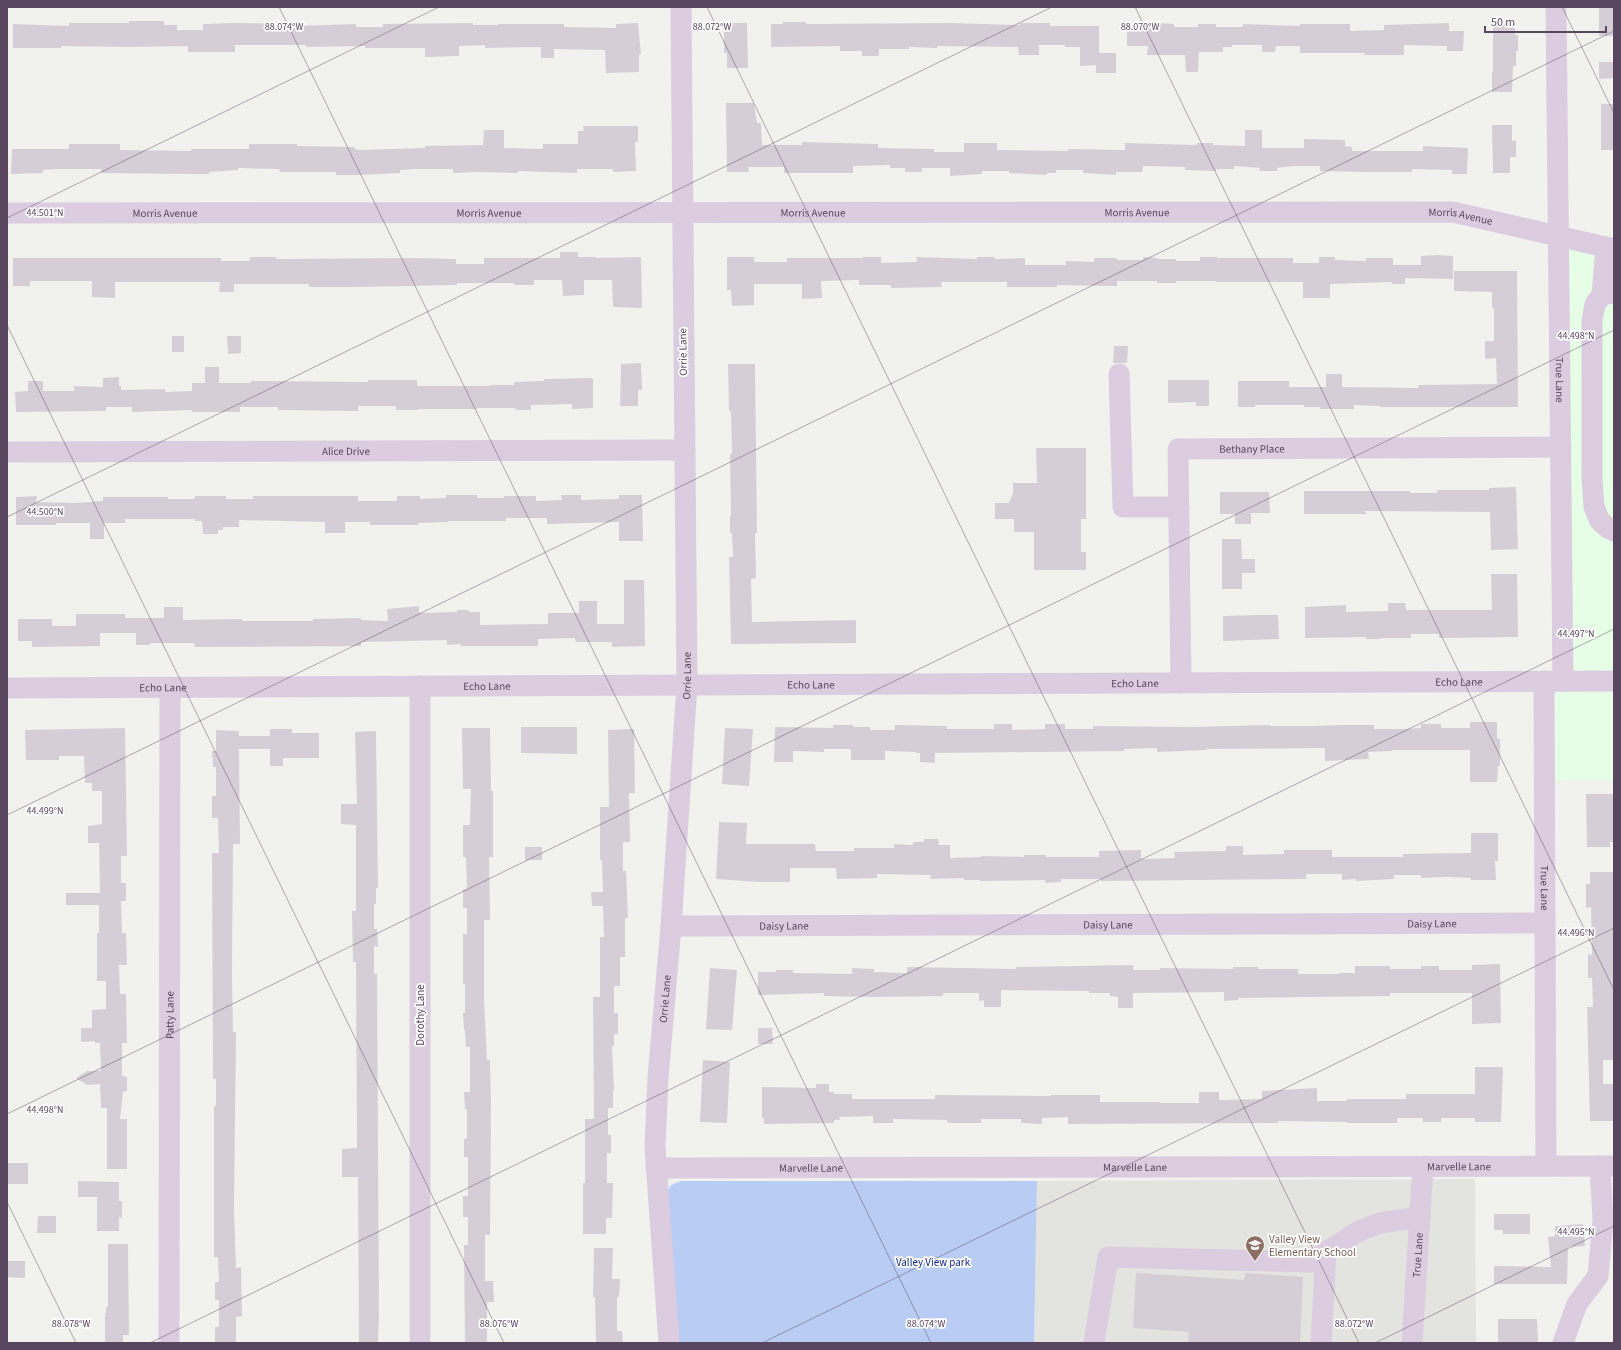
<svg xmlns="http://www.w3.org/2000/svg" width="1621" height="1350" font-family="'Source Sans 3',sans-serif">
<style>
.commercial{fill:#e7fee6}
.education{fill:#e3e3e0}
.green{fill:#b9ccf3}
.building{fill:#d6ced7}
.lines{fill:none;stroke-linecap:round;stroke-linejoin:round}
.minor{stroke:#dbcce0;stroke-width:21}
.ticks{fill:none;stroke:#58455e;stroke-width:1;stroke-opacity:0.45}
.labels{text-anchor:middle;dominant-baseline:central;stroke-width:3.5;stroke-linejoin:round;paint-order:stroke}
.street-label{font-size:11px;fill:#58455e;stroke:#fff}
.education-label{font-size:11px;fill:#785e54;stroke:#fff;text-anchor:start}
.park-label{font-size:11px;fill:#0e2987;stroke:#fff}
.ticks-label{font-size:10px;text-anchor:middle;fill:#58455e;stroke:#fff;stroke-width:3.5;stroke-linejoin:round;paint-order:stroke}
</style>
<rect width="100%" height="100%" fill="#f1f2ee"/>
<!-- commercial -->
<polygon class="commercial" points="1559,236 1614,249 1614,780 1544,780 1544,681 1563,681"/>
<!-- education -->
<polygon class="education" points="1475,1179 1476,1343 1034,1343 1037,1181"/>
<!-- green -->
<polygon class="green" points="681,1181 1037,1181 1034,1343 679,1343 666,1194 671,1185"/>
<!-- building -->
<g class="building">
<rect x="1599" y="7" width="15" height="29"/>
<polygon points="129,21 164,21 164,25 177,25 177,30 203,30 203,24 235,23 294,24 294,26 356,24 356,27 383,27 383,24 473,23 473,25 498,25 498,24 564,24 564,27 616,28 616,24 638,23 641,54 639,55 639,72 606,73 605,50 554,49 554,58 541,58 541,47 485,48 485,45 459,46 459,56 425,57 425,48 365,48 365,46 306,47 306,45 235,45 235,52 188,52 188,46 129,47 61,46 61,48 13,48 13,24 69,26 69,23 129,23"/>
<polygon points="783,22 806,22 806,24 819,24 947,23 1020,25 1020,23 1050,23 1050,26 1099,26 1099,53 1116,53 1116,73 1096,73 1096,65 1080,66 1080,47 1065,47 1065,45 1039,45 1039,55 1019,55 1018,47 937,46 937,48 909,47 909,49 879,49 879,56 862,56 862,51 840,51 840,46 771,47 771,24 783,24"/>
<polygon points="1135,22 1174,24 1174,27 1198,27 1198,24 1216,24 1216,27 1243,27 1243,24 1300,26 1300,24 1350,24 1350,31 1384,30 1384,25 1449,23 1449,31 1464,31 1463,51 1447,51 1447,46 1404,45 1404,55 1364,55 1365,53 1300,53 1300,46 1276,46 1275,52 1262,52 1262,45 1232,45 1232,47 1223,47 1223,52 1199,52 1198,72 1186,72 1185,55 1147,55 1148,46 1127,46 1127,24 1135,24"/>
<polygon points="724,23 747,23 748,68 727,68 727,53 724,53"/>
<polygon points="1515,23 1515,35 1518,35 1518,51 1516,51 1516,66 1513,66 1512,92 1492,92 1492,72 1493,72 1493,24"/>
<polygon points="1599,62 1614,62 1614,78 1599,79"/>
<polygon points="726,103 754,103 757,123 761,123 762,145 802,145 802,142 878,144 878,148 934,149 934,152 964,152 964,143 997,143 997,150 1068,151 1068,149 1125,150 1125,143 1197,145 1197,143 1213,143 1213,145 1245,146 1245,130 1262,130 1262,148 1304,148 1304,139 1345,140 1345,146 1352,147 1352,151 1423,151 1423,146 1468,148 1467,174 1452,174 1452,170 1412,169 1412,172 1364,172 1320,171 1320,166 1293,166 1277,168 1277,171 1259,171 1260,168 1234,166 1234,169 1216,169 1216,171 1185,170 1185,167 1143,166 1142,172 1116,172 1116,175 1083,173 1083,170 1056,170 1056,173 1047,173 1047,175 1009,173 1009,171 982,171 982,174 950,176 950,168 922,168 922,172 905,172 905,168 890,168 890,165 853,166 853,173 784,173 784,167 748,167 749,172 727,172"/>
<rect x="1601" y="104" width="13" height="46"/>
<polygon points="1492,125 1512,125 1512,141 1516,140 1516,157 1510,157 1510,173 1493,173"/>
<polygon points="583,126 638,126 638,142 635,142 636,171 613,172 613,169 577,169 577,173 518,171 518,173 476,172 453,173 453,169 415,169 400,170 400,173 358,175 336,175 336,172 280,172 279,169 238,168 238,170 209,172 209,174 191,174 101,173 101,169 57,169 43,170 43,173 11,174 12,149 69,149 69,144 120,144 120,150 191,151 191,149 249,149 249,144 297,144 297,146 354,147 355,149 359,150 425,148 425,146 483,145 484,130 504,130 504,148 543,149 543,144 578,144 578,131 584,131"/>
<polygon points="560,252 578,252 578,257 596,257 596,258 641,257 642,308 613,307 612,280 584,280 584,295 563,296 562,280 534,280 534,285 514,285 514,283 457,283 457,285 356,287 309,287 309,284 234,284 234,292 219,292 220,282 115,282 115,298 92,297 92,281 30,281 30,286 13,286 13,258 221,258 221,261 250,261 250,257 276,257 276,259 415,258 456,259 456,264 484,264 484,258 560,258"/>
<polygon points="1437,255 1453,256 1453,279 1405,278 1405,284 1392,284 1392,282 1330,284 1330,298 1303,298 1303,282 1216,282 1216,281 1176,281 1176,283 1157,283 1157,281 1117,281 1117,286 1057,285 1057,287 1007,287 1007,282 941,282 942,287 891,288 891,285 859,285 859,280 821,281 822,298 802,299 802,284 754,284 754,305 732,306 731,290 727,290 727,257 754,257 754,262 787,262 787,258 863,258 863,257 881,257 881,263 917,262 916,257 977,259 977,257 995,257 995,259 1025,258 1025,265 1066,265 1066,261 1094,262 1094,258 1117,258 1117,260 1143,260 1143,257 1157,258 1157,259 1176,259 1176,261 1200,261 1200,257 1217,257 1217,258 1293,258 1293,263 1319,263 1319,257 1335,257 1335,260 1366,261 1366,258 1393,258 1393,265 1421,265 1421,256"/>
<polygon points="1454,271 1517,271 1518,407 1380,407 1380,406 1354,405 1354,409 1320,409 1320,407 1304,407 1304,405 1255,405 1255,407 1238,407 1238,381 1289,381 1289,387 1326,387 1326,374 1342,374 1342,387 1418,388 1419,385 1497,384 1496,358 1485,359 1485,341 1494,341 1494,308 1492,308 1492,292 1454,291"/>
<rect x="172" y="336" width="12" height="16"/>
<polygon points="227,336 241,336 241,353 228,354"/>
<polygon points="1114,346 1128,346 1127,363 1113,363"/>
<polygon points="641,363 642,390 638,390 638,406 620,406 621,364"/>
<polygon points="728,364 755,364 757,533 755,533 756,578 751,579 752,622 856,620 856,643 731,644 729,557 733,557 732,533 730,533 730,516 731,516 730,454 732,454 731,411 729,411"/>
<polygon points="205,367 219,367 219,383 251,383 251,381 368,382 368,380 417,380 417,386 490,386 490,385 514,385 514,382 544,381 544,379 591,378 593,379 593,408 572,409 572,404 531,405 531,410 515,410 516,408 477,408 477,409 418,409 418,410 396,410 396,406 358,406 358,411 278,410 278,407 240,407 240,412 192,412 192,410 132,412 132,407 106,407 106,411 16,412 15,392 28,391 28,381 43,381 43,391 74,391 74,386 103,387 103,378 119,377 119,386 121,386 121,390 165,389 165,392 192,391 192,383 205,383"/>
<polygon points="1168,380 1209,380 1209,406 1196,406 1196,402 1168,403"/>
<polygon points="1036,448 1086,448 1086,519 1081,519 1081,552 1086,552 1086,570 1034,570 1034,532 1014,532 1014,519 995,519 995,503 1009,503 1013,493 1013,483 1037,483"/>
<polygon points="1516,487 1518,549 1491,550 1490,512 1364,511 1367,514 1304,514 1304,491 1410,491 1410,493 1437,493 1437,490 1489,490 1489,488"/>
<polygon points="1220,492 1269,492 1270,513 1251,513 1251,524 1235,524 1235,514 1220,514"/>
<polygon points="446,495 477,495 477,498 504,498 504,496 536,496 536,501 562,500 561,495 581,495 581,500 619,499 619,495 642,495 643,541 619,541 619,522 547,524 547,518 506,518 506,521 448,521 448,522 418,523 418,525 370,525 370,522 345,522 345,533 325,533 325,522 239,520 239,527 223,527 223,530 218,530 218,534 203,534 202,521 195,521 195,519 125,519 125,523 104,523 104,539 90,539 90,523 56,523 56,525 16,525 16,497 37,496 36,502 75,503 103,501 103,497 168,497 168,499 195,499 195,496 226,496 226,499 253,499 253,496 358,496 358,501 397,501 397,496 420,496 420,499 446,498"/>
<polygon points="1222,539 1241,539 1242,559 1255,559 1255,573 1242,573 1242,589 1222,589"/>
<polygon points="1491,574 1517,574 1518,637 1439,638 1439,634 1411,634 1411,638 1381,638 1381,639 1366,639 1366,637 1305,638 1305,607 1346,605 1346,612 1388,611 1388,603 1405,603 1406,610 1492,610"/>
<polygon points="624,580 644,580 645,646 612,647 612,642 576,642 575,638 538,639 538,646 461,646 461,644 447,645 447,640 361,642 361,646 195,647 194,643 150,643 150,645 136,645 136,633 100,633 100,646 32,647 32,641 18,641 18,619 52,619 52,626 76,626 76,614 125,614 125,618 164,618 164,607 183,607 183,620 242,619 242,621 313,621 313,619 361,618 361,620 388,621 387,609 419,606 419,613 457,612 457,610 469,610 469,612 480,612 480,625 548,624 548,613 579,613 579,601 597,601 597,624 624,624"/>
<polygon points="1258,615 1278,615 1279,639 1223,641 1223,616"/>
<polygon points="1470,722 1497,722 1497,739 1500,739 1500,766 1498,766 1497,782 1470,782 1470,750 1392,750 1392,751 1368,752 1369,759 1325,761 1325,748 1206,749 1206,750 1157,752 1157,748 1124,749 1124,751 935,753 935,763 920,762 920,753 916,753 916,752 885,751 885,760 851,760 851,749 824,749 824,752 793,751 793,762 774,762 775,727 833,728 833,725 853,725 853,727 870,727 870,730 895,730 895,725 947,726 947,729 994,729 994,724 1012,724 1012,730 1045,729 1045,724 1065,724 1065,729 1093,729 1093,726 1190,727 1270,725 1270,726 1312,726 1343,725 1374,725 1374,729 1404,729 1421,728 1421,724 1441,724 1441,728 1470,728"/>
<polygon points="521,727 577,727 577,754 521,753"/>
<polygon points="125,728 127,856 121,856 121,883 126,883 126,901 121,901 122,933 126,933 127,965 119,965 120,994 126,994 127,1043 122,1043 122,1076 127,1077 127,1091 123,1092 120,1119 127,1119 127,1169 107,1169 107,1108 101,1108 100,1084 87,1085 76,1078 87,1071 101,1071 100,1043 95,1043 95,1041 81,1042 81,1028 92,1028 92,1010 106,1009 106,981 97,981 97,933 99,933 99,905 66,905 66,893 100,893 99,843 88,843 88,826 102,824 102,791 92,791 92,783 85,783 84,756 59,756 59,760 26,760 25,730"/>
<polygon points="462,728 490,728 491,791 493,791 493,857 489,857 490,920 484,920 484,999 487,1060 490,1060 491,1109 490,1235 485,1235 485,1281 493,1281 494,1302 487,1302 487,1343 465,1343 464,1245 468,1245 468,1217 463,1217 463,1196 468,1196 468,1157 464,1157 464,1139 467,1139 467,1109 465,1109 464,1092 470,1092 470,1047 466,1047 465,1030 464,1030 463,1013 465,1013 465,984 463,984 463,934 467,934 467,908 463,908 463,889 467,889 466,857 463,857 463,825 470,825 471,789 463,789"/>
<polygon points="725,728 753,729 749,786 722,784"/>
<polygon points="270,729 292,729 292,733 319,733 319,758 283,758 283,766 270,766 270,749 239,749 240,844 233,844 232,972 233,1032 236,1032 234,1209 236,1268 241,1267 242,1316 236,1317 236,1343 215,1343 215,1327 219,1327 219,1300 215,1300 215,1282 219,1282 218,1257 214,1257 214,1106 216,1106 216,1079 213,1079 212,853 219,853 218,818 212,818 212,796 216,796 216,767 213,767 212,751 216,751 216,730 239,731 239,736 270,736"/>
<polygon points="634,729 635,793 629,793 630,842 623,842 623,871 626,871 628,918 625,918 625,957 620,957 620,986 614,986 614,1013 618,1013 618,1034 614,1034 614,1046 612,1046 614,1090 613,1091 613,1108 608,1108 608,1135 611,1135 611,1153 607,1153 607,1183 613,1183 612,1218 606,1218 606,1234 583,1234 583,1183 585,1183 585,1119 594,1119 593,997 600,997 600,937 604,937 603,906 592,906 591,892 603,892 602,860 600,860 600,807 609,807 608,730"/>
<polygon points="376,731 378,888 376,888 376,904 374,904 374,929 377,929 378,947 374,946 374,974 377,974 379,1316 378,1343 359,1343 358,1177 342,1177 342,1149 357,1148 356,962 353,962 352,911 356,911 356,825 341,824 341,804 357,804 355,732"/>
<polygon points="1586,794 1614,794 1614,842 1610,842 1610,847 1587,847"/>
<polygon points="719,822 747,823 746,844 815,844 816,851 854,851 854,848 894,848 894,844 912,845 914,842 924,842 924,839 938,839 939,845 950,845 950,858 981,857 981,856 1024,857 1024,855 1046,855 1046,857 1099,857 1099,851 1141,850 1141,859 1175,858 1174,852 1226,851 1226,846 1243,846 1243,855 1284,854 1284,850 1332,850 1332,857 1403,857 1403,854 1471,853 1471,833 1498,833 1498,861 1495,861 1496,880 1471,880 1471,878 1448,877 1421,878 1421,875 1394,875 1394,879 1356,881 1356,879 1342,880 1342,874 1306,874 1306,879 1101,881 1101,879 1061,879 1061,882 1045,883 1045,880 980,881 980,880 964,880 964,878 930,879 931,875 877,874 877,878 837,879 836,868 790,868 790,882 759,882 716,879"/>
<rect x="525" y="847" width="17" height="13"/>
<polygon points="1590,872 1614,872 1614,1060 1603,1060 1603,1084 1614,1084 1614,1121 1590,1121 1587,1007 1593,1007 1592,978 1588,978 1588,954 1592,955 1591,907 1586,908 1586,884 1590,884"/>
<polygon points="1500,964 1501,1023 1472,1024 1472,993 1390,993 1390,996 1238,998 1238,1000 1224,1001 1224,992 1133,993 1133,1008 1118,1008 1118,997 1110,996 1110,993 1089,993 1089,991 1001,990 1001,1007 984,1007 984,1000 979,1001 979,993 943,993 943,996 873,997 824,996 824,993 758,995 758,972 776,972 776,970 793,970 793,973 852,974 852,968 874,969 874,972 907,973 907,967 1016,969 1016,967 1133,965 1133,970 1160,970 1160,968 1233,969 1233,967 1258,967 1258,969 1298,969 1298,974 1339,974 1339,973 1355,973 1355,966 1390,966 1390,969 1421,969 1421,966 1439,966 1439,970 1472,970 1472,965"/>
<polygon points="710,968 737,970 732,1030 706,1029"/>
<polygon points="758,1028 772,1028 773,1044 758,1044"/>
<polygon points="703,1060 730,1062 727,1123 700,1122"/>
<polygon points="1475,1067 1503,1067 1501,1122 1475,1122 1475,1118 1441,1118 1441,1122 1423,1122 1423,1118 1397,1118 1397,1123 1347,1123 1347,1122 1278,1121 1278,1123 1068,1124 1068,1117 1042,1118 1042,1124 1021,1123 1021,1119 981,1119 981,1123 948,1123 947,1120 893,1119 893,1123 873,1123 873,1116 839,1117 840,1120 834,1120 834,1123 764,1124 764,1118 762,1118 762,1087 816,1088 816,1084 829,1084 829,1092 834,1092 834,1094 852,1094 852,1099 935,1099 935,1095 1051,1096 1051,1095 1100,1095 1100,1102 1160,1102 1160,1103 1199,1103 1199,1092 1219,1092 1219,1100 1262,1099 1262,1091 1317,1088 1317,1101 1347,1101 1347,1099 1406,1099 1406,1094 1475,1094"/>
<rect x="7" y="1163" width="21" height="21"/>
<polygon points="78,1181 119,1182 119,1201 122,1201 122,1218 119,1217 119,1231 97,1231 97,1197 78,1197"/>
<polygon points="1494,1214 1530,1214 1530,1234 1503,1234 1503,1230 1494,1230"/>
<polygon points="38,1216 56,1216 56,1233 37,1233"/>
<polygon points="1583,1224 1585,1246 1568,1247 1567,1284 1494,1284 1494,1266 1551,1267 1548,1237 1555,1236 1555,1226"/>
<polygon points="108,1244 128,1244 129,1335 123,1335 123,1343 105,1343 105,1313 106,1313 106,1307 108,1307"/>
<polygon points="594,1248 613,1248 612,1279 620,1279 619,1297 617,1297 617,1331 622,1331 623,1343 596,1343 595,1297 593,1297"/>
<polygon points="7,1261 25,1261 25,1278 7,1277"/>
<polygon points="1136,1273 1244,1280 1245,1273 1303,1277 1300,1343 1188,1343 1189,1332 1133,1328"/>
<polygon points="1498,1319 1537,1319 1538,1343 1498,1343"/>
</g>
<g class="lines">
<!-- minor -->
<g class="minor">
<path id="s1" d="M1556 7 1563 681"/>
<path id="s2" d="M7 213 1453 212 1614 249"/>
<polyline points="1614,293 1602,295 1595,304 1592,321 1592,478 1594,507 1600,521 1608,528 1614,531"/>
<polyline points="1602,295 1606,247"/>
<polyline points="1119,374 1123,507 1179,507"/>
<path id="s3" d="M7 452 685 450"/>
<path id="s4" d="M1544 681 1546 1166"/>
<path id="s5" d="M1181 683 1178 449 1561 447"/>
<path id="s6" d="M7 688 1614 681"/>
<path id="s7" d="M671 926 1545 923"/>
<path id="s8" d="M656 1168 1614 1166"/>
<path id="s9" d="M169 1343 170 687"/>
<polyline points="420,1343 420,686"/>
<path id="s10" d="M669 1343 655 1147 658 1078 671 926 687 685 681 7"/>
<polyline points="1094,1343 1108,1257 1311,1262 1359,1231 1380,1223 1420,1217"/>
<polyline points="1321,1343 1326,1252"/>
<path id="s11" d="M1412 1343 1423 1166"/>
<polyline points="1563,1343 1577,1304 1598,1276 1603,1220 1600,1166"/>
</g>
</g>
<!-- ticks -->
<path class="ticks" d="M279 7 931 1343M707 7 1359 1343M1135 7 1614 990M1562 7 1614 113M7 218 439 7M7 325 504 1343M7 517 1052 7M7 815 1614 31M7 1114 1614 330M7 1202 76 1343M150 1343 1614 629M762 1343 1614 928M1375 1343 1614 1226"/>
<!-- icons -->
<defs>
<symbol id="school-pin" viewBox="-11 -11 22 30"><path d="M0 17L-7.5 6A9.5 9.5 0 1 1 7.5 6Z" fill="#8d6e63" stroke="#fff"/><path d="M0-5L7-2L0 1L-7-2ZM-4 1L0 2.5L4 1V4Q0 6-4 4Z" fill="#fff"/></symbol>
</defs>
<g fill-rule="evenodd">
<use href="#school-pin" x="1244" y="1234" width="22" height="30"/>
</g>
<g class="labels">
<!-- street labels -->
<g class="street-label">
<text stroke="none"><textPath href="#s2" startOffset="1130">Morris Avenue</textPath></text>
<text stroke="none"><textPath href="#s2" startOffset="158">Morris Avenue</textPath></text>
<text stroke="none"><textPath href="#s2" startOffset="482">Morris Avenue</textPath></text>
<text stroke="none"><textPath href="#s2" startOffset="806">Morris Avenue</textPath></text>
<text stroke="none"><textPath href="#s2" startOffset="1454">Morris Avenue</textPath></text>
<text transform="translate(683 352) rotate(-91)">Orrie Lane</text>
<text stroke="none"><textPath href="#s1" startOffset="373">True Lane</textPath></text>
<text stroke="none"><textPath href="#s5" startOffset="308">Bethany Place</textPath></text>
<text stroke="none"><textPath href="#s3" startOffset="339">Alice Drive</textPath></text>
<text stroke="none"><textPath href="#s10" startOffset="669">Orrie Lane</textPath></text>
<text stroke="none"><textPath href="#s6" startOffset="1452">Echo Lane</textPath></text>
<text stroke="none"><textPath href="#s6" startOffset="1128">Echo Lane</textPath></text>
<text stroke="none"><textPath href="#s6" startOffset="804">Echo Lane</textPath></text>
<text stroke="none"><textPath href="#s6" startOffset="480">Echo Lane</textPath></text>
<text stroke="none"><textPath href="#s6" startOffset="156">Echo Lane</textPath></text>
<text stroke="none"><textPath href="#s4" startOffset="207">True Lane</textPath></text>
<text stroke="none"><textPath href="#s7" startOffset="761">Daisy Lane</textPath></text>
<text stroke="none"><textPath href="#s7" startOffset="437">Daisy Lane</textPath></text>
<text stroke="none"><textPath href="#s7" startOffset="113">Daisy Lane</textPath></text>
<text stroke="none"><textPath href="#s10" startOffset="345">Orrie Lane</textPath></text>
<text stroke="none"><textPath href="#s9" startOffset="328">Patty Lane</textPath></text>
<text transform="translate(420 1015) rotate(-90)">Dorothy Lane</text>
<text stroke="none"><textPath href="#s8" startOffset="803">Marvelle Lane</textPath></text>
<text stroke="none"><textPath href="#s8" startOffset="479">Marvelle Lane</textPath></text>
<text stroke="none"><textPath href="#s8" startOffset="155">Marvelle Lane</textPath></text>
<text stroke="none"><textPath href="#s11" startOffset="88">True Lane</textPath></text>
</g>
<!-- education labels -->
<g class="education-label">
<text x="1269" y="1239">Valley View<tspan x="1269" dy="13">Elementary School</tspan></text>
</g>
<!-- park labels -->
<g class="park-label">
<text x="933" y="1262">Valley View park</text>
</g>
</g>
<g class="ticks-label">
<text x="284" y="30">88.074°W</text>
<text x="712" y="30">88.072°W</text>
<text x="1140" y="30">88.070°W</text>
<text x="45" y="216">44.501°N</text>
<text x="1576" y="339">44.498°N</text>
<text x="45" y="515">44.500°N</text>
<text x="1576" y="637">44.497°N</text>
<text x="45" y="814">44.499°N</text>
<text x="1576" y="936">44.496°N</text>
<text x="45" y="1113">44.498°N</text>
<text x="1576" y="1235">44.495°N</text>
<text x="71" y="1327">88.078°W</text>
<text x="499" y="1327">88.076°W</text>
<text x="926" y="1327">88.074°W</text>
<text x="1354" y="1327">88.072°W</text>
</g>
<!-- border -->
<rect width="1621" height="1350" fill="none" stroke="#58455e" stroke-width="16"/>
<!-- scale -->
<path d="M1485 26v6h121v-6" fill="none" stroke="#58455e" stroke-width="2"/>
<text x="1491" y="26" font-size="12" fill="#58455e" stroke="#ffffff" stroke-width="3" paint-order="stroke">50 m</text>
</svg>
